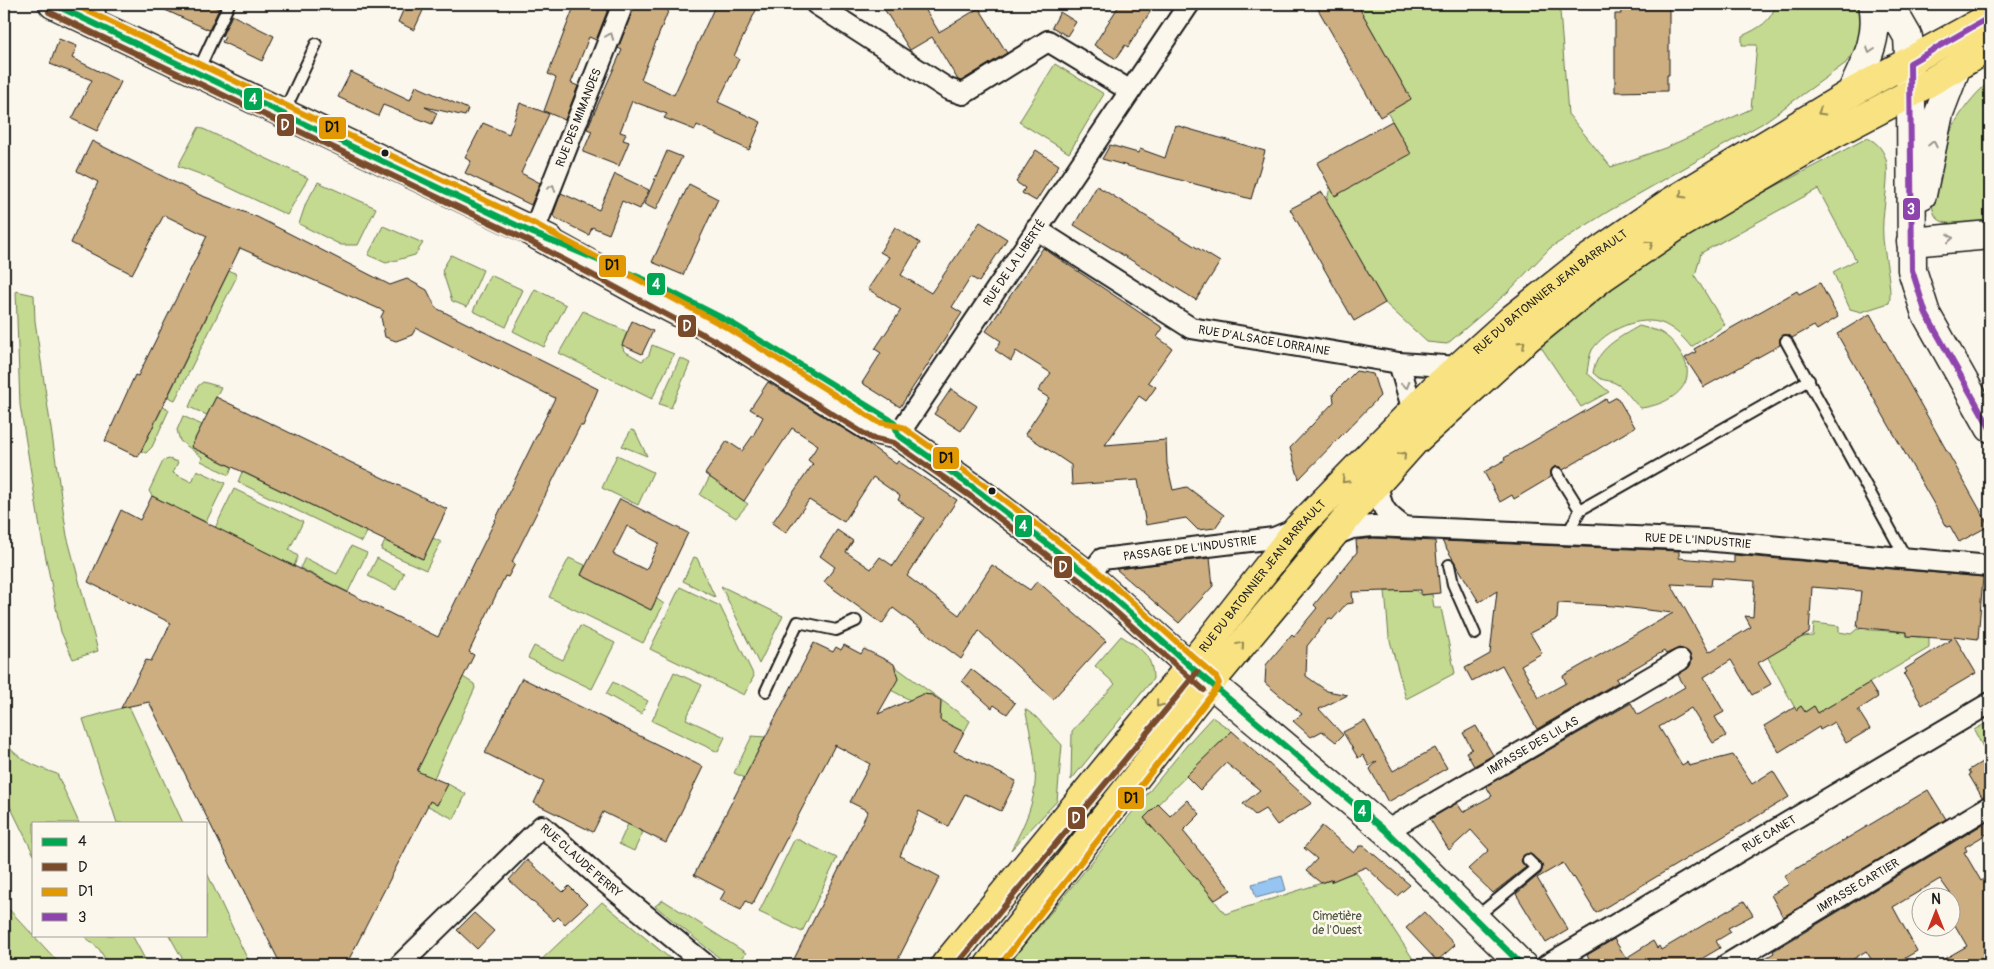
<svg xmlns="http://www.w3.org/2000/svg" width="1994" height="969" font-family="Pangolin,sans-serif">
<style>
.green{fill:#c3da90;stroke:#707b56}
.water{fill:#95c5f0;stroke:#65819b}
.building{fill:#cdae81;stroke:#1c1c1c;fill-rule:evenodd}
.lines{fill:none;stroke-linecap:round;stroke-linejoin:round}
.lane-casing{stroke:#1c1c1c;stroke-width:14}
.street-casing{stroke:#1c1c1c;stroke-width:24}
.secondary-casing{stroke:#1c1c1c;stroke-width:31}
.primary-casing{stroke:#1c1c1c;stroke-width:31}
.lane{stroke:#fbf7ec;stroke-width:10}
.street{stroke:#fbf7ec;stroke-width:20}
.secondary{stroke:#fbf7ec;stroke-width:28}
.primary{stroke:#f8e281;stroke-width:28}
.bus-1-casing{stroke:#fbf7ec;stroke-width:10}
.bus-2-casing{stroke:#fbf7ec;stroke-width:10}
.bus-3-casing{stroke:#fbf7ec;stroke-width:10}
.bus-4-casing{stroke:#fbf7ec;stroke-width:10}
.bus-1{stroke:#00a651;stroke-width:6}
.bus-2{stroke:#7a4b2a;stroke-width:6}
.bus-3{stroke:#e19803;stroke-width:6}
.bus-4{stroke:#8e44ad;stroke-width:6}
.oneway{stroke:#97948e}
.oneway2{stroke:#958954}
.bus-dot{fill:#1c1c1c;stroke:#fbf7ec;stroke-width:2}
.labels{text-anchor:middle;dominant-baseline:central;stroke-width:5;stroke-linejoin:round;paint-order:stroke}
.street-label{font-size:12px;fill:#1c1c1c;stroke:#fbf7ec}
.park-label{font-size:12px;fill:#4e553f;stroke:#fbf7ec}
.line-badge{stroke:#fbf7ec;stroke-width:2}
.badge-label{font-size:14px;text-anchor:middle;font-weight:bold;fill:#fff}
.pale-badge-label{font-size:14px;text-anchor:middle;font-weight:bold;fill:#111}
</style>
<rect width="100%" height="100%" fill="#fbf7ec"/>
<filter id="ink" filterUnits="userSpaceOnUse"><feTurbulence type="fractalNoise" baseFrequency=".02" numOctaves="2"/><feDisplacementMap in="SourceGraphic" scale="10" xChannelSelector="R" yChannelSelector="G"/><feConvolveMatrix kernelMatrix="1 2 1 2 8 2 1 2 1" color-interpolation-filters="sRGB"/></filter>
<g filter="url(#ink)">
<!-- green -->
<g class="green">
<path d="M1357 4H1556L1560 11 1568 114 1611 167 1665 148 1751 109 1757 45H1742V36C1759 28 1771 22 1776 4H1858L1864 32 1857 47 1846 63 1763 123 1609 211 1550 248 1508 292 1447 344 1427 342 1385 303 1327 201 1330 187 1410 153 1387 112 1411 99Z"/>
<polygon points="1055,64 1104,94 1069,153 1019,122"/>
<path d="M1990 81V221C1976 222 1949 228 1938 219 1920 204 1947 134 1958 118 1967 104 1977 92 1990 81Z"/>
<polygon points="199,127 308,178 287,215 205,176 178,166"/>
<path d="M1867 138C1878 142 1885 152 1887 164 1889 188 1881 214 1883 238 1884 253 1893 292 1889 303L1861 312 1850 309 1833 272 1856 260 1818 189 1701 253 1695 276 1725 325 1691 347C1683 337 1676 330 1664 324 1641 314 1605 330 1592 350 1589 356 1588 366 1587 373L1609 392 1581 407 1541 347C1632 253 1754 199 1867 138Z"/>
<polygon points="318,182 376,208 358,245 341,245 299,224 306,203"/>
<polygon points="383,226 423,243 415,255 386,263 368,255"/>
<polygon points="451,255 483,270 467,307 452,301 442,270"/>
<polygon points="229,271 235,273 236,278 175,400 168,397"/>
<polygon points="490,275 523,290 506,327 473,311"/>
<polygon points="535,289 566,305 544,347 513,331"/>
<polygon points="16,291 34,295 35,321 67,536 98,651 73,659 61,632 41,534 20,405"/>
<polygon points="583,311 627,332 622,345 624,351 642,361 649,355 652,345 674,354 652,399 559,353"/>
<path d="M1639 326C1645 328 1652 329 1658 331 1666 335 1673 341 1678 349 1703 382 1673 404 1641 408 1631 401 1626 388 1615 383 1604 378 1604 383 1593 373 1597 348 1619 338 1639 326Z"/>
<polygon points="680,358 690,363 671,408 659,404"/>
<polygon points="203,382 221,387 207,415 189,407 198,386"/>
<polygon points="163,407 169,410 152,447 146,453 141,451"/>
<polygon points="183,416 202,425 191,447 232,467 229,475 201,461 202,457 180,441 177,430"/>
<polygon points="631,430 635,431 647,456 622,446"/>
<polygon points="617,455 653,472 638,505 602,488"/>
<polygon points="169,459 178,462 173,473 192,482 197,470 225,483 206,522 152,496 149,491 163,461"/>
<polygon points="242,472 367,532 362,542 238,482"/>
<polygon points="710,477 748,504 736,518 700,495"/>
<polygon points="234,489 303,522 289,550 298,556 294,566 215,528"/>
<polygon points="433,538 441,542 426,570 381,550 385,541 422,559"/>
<polygon points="351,546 367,553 348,592 300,568 305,558 337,574"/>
<polygon points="694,557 697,558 715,597 683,581"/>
<polygon points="377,558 404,573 396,590 368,576"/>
<polygon points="569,558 585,565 581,575 651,610 657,599 664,604 643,643 549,597"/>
<polygon points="721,586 783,616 759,664"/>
<polygon points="680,587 720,606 754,676 744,695 650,649"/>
<polygon points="1415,590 1421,595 1432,594 1434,608 1441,608 1455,673 1406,699 1389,637 1385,591"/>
<polygon points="1814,623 1839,626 1839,632 1851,634 1857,629 1907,632 1907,636 1920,637 1929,634 1929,648 1818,713 1814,706 1805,712 1801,706 1796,710 1759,641 1813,636"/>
<polygon points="580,626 615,643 592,689 528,658 534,646 563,660"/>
<path d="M1121 636C1140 648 1153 655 1153 679L1071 780 1072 731 1115 684 1095 666Z"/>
<polygon points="893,665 970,721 964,732 939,720 941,703 932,695 923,694 912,701 881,685"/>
<polygon points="674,672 702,685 686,719 725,737 718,752 652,721"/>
<polygon points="463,677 474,684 475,688 434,778 428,776 407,791"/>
<polygon points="613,682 648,701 641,714 606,694"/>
<polygon points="129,706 183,823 117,823 83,719"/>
<path d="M1025 709 1036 717 1062 745 1057 801 1011 850C1043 792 1039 771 1025 709Z"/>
<polygon points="1212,717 1232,731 1144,818 1185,863 1225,914 1356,872 1417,965 1008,965 1191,740"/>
<polygon points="1990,721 1990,747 1985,751 1974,730"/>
<polygon points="752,736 765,737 745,778 734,773"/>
<path d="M4 741C16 759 37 767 57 774L79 823H34V855L4 794Z"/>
<polygon points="448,784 466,794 454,819 428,806 430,801 437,805"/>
<polygon points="628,824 643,832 634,851 619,844"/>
<polygon points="795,838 837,858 802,932 759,912"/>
<polygon points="206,871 245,954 252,965 186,965 169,935 206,935"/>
<polygon points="663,900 746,953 737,965 728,965 655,906"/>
<polygon points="602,902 678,965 536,965"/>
<polygon points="4,904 61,965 4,965"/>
<polygon points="83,935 132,935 148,965 109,965 99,949"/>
</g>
<!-- water -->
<polygon class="water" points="1282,876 1286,890 1256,898 1252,884"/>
<!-- building -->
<g class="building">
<polygon points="152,4 209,4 219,9 209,30"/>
<polygon points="406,4 426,4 414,30 398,22"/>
<polygon points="575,4 610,4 596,40 589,37 571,83 578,86 565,120 544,111 556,78 548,74"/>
<polygon points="635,4 671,4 641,79 674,95 716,4 759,4 734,56 739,59 718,102 761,122 749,150 697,125 695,130 664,118 667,114 632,101 620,132 626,134 623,140 629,142 619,166 583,152 592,131 587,129 622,50 618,48"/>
<polygon points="881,4 922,4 939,32 979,8 1007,53 961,81 958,80 932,37 910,50"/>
<polygon points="1120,4 1155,4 1128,47 1125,45 1116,59 1094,45"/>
<polygon points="1315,4 1357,4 1411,99 1380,117"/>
<polygon points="1620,4 1669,4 1669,75 1667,75 1667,91 1615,92 1615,14 1621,14"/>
<polygon points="1060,12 1076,22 1067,36 1052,27"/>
<polygon points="232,15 274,36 262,61 222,42 225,37 222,36"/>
<polygon points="59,39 77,46 72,58 121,82 97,131 72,119 92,80 50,64"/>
<polygon points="351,72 410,100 416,86 468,109 465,116 425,107 437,113 432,124 383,105 378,116 338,97"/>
<polygon points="520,103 549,114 521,173 540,183 531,205 465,173 471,161 465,158 483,123 509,134"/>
<polygon points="1392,121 1411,154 1335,196 1317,163"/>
<polygon points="1175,125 1265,151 1251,199 1102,159 1110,145 1138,153 1140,149 1165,158"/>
<polygon points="92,141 200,195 257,217 390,285 407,279 427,290 436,308 598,389 583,426 580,426 512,562 515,564 508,577 505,576 469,652 474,655 417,771 448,784 437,805 430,801 346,965 281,965 149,702 121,708 146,660 151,661 171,623 88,582 121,510 140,520 152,496 438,637 555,398 416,328 412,335 396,341 385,337 381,317 384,311 240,248 138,457 105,441 135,375 138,376 207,236 164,215 132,274 71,243 98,182 77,171"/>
<polygon points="1036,150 1059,165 1036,201 1022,193 1025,188 1016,182"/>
<polygon points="667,151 682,157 656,210 644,204"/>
<polygon points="615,174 649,190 640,209 622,201 609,234 592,227 589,235 555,218 553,215 561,193 599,210"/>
<polygon points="689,184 718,199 683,275 652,262"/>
<polygon points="1097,186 1220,262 1196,300 1074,225"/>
<polygon points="1322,192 1385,303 1354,321 1290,209"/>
<polygon points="980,222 1007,239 979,282 971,277 952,307 962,313 900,407 862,383 881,353 875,349 901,310 868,289 889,257 880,252 895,227 920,243 901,275 931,293"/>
<polygon points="1043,248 1163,328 1157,337 1172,348 1148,382 1156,387 1146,401 1139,396 1105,445 1166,440 1167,464 1173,490 1187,487 1224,515 1215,528 1198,530 1186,518 1146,525 1138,480 1072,485 1071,465 1025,434 1049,398 1038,391 1051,373 1016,351 1011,361 995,350 1001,341 986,331"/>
<polygon points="1820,283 1838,317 1817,330 1814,326 1792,338 1789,335 1783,335 1780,338 1780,345 1704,387 1685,358 1696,352 1694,349 1797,291 1799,294"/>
<polygon points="1870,314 1989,526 1959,542 1950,526 1947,527 1837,334"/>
<polygon points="632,321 653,331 642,354 622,345"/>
<polygon points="1356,371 1373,374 1380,396 1299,479 1290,448 1334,402 1333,394"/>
<polygon points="768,382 868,444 896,464 898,461 957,500 907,576 959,615 992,565 1030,590 1037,581 1106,641 1053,699 979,631 961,659 893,608 882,624 824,582 835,567 820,556 837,530 853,541 846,552 871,569 880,557 893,566 924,518 898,500 900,496 873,477 844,522 809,500 786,533 772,523 813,464 808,460 818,445 792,428 744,501 705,474 727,441 742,451 754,434 763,417 750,409"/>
<polygon points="951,389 977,406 961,431 934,414"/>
<polygon points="216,397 447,509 423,559 191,447"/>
<polygon points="1617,397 1635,427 1563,470 1560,467 1554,467 1551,470 1551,477 1514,499 1512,495 1500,502 1484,472 1505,460 1504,458 1606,399 1608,402"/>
<path d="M620 499 688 533 651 610 581 575ZM627 526 659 543 646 570 613 554Z"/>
<polygon points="1373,538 1435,541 1440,593 1421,595 1421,590 1352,592 1353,603 1346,604 1332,620 1329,618 1307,646 1306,676 1327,691 1348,695 1319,709 1343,735 1336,742 1322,731 1311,737 1293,721 1302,714 1265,683 1266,665 1292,634 1294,636 1317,608 1314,605 1357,552 1356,540"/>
<path d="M1442 541 1679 551V558L1734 563V555L1983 577 1978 639 1954 636 1976 673 1922 705 1904 674 1907 672 1905 669 1952 639 1907 636V632L1857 627 1861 591 1812 587 1809 633 1758 663 1771 684 1752 695 1731 660 1704 677 1724 712 1715 717 1726 736 1713 743 1691 708 1659 727 1682 765 1687 762 1689 766 1733 755 1752 784 1773 771 1789 797 1596 913 1574 877 1573 878 1563 863 1537 878 1568 930 1546 943 1516 894 1541 873 1543 867 1541 863 1530 854 1524 855 1521 861 1526 867 1493 893 1468 869 1489 850 1471 830 1449 850 1430 819 1457 803 1463 812 1492 796 1486 786 1631 703 1638 715 1685 687 1678 675 1690 666 1692 659 1685 650 1679 648 1666 654 1664 651 1616 679 1618 682 1537 729 1502 665 1472 681 1465 668 1490 654 1497 591 1479 602ZM1712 578 1755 581 1753 617 1745 616 1751 627 1709 652 1671 584 1711 586ZM1558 603 1614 606 1673 613 1563 676 1566 683 1539 698 1521 665 1542 653 1530 633 1557 619Z"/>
<polygon points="1210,558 1213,586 1179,623 1116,569"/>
<polygon points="814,643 833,652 836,647 841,650 844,645 861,654 864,649 894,664 898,679 878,714 923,694 932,695 941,701 940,720 964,732 954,751 1016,781 1001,811 965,794 948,826 919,811 900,856 940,877 895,965 791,965 868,811 850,802 870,764 835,745 752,905 746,901 741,910 720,900 725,891 694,875"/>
<polygon points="971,669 1015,703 1007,714 994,705 992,708 962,681"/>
<polygon points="522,678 703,767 666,843 603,812 593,832 534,803 544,782 485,753"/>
<polygon points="1869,683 1878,697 1858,710 1870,729 1846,743 1834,722 1820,730 1819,727 1779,752 1764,726 1795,707 1796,710 1801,706 1805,712 1814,706 1818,713"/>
<polygon points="1365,721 1393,771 1435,748 1447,768 1388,802 1370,769 1377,761 1369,766 1363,755 1358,758 1343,732"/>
<polygon points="1476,726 1493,755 1474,766 1466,752 1472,749 1463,733"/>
<polygon points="1232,731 1258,754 1312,803 1277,825 1265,809 1255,815 1243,804 1260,790 1226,763 1200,790 1186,776"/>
<polygon points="1990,757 1990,794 1982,797 1969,775 1971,774 1969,770"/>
<polygon points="1928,790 1946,819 1783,917 1771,895 1789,884 1784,876"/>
<polygon points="1187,800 1200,814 1183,831 1231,890 1215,900 1144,818 1158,804 1170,816"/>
<polygon points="1990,820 1990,832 1965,847 1967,851 1964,852 1981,881 1990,875 1990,965 1934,965 1967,946 1952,920 1952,896 1940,879 1893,907 1917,951 1893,965 1875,965 1866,951 1844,965 1754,965 1774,953 1773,951"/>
<polygon points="1322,826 1354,853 1360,846 1364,846 1410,885 1397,896 1366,867 1330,882 1333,879 1321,883 1306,871 1317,859 1304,848"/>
<polygon points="527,860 563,892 569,886 587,904 565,924 558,917 554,921 509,880"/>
<polygon points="1744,901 1753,915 1728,928 1731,932 1716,941 1720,948 1691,965 1593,965 1587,955 1614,939 1626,958 1653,941 1657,948 1659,946 1661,950"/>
<polygon points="1424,912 1455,945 1437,961 1406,928"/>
<polygon points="474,913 494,931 477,949 457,930"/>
</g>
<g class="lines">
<defs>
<g id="lane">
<polyline points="198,71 229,4"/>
<polyline points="284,112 316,44"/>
<polyline points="1786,341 1906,558"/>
<polyline points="1557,473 1580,510"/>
<polyline points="1568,533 1580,510 1809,380"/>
<polyline points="1449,565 1453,584 1475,634"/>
<polyline points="766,691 798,622 836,630 856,621"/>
<polyline points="1476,917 1536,868 1528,860"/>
</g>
<g id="street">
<polyline points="816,4 948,89 963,94 1048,41 1129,90"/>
<polyline points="94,22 95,4"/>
<path id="s1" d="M1036 229 1191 328 1399 363"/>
<path id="s2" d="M533 233 623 4"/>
<polyline points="1413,411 1399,363 1459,367"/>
<path id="s3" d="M898 435 1189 4"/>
<path d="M1378 483C1380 507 1384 513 1404 527"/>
<path id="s4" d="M1332 536 1352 528 1373 526 1704 540 1990 566"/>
<path id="s5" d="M1089 576 1102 559 1274 538 1298 528"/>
<path id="s6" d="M1386 831 1680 660"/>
<path id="s7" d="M400 965 542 826 600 878 706 965"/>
<path id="s8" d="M1547 965 1990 703"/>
<path id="s9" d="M1726 965 1990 806"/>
</g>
<g id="secondary">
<polyline points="53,4 549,239"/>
<polyline points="1889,4 1908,37 1911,93 1912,270 1926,314 1990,428"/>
<path d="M1851 93C1865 63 1880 38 1873 4"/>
<polyline points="1922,195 1939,113 1957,66"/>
<polyline points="533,233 649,297 723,335 875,430 898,435 978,491 1089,576 1190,666 1386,831 1522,965"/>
<polyline points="1911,242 1990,235"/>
</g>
<g id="primary">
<path id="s10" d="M945 965 1190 666 1298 528 1433 390 1513 318 1586 260 1669 203 1851 93 1990 17"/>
<polyline points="989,965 1210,683 1356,507 1414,442 1528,338 1603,277 1676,227 1835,133 1911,93 1990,47"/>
</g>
</defs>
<!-- lane casing -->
<use href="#lane" class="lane-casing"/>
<!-- street casing -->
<use href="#street" class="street-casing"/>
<!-- secondary casing -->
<use href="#secondary" class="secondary-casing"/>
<!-- primary casing -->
<use href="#primary" class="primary-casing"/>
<!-- lane -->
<use href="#lane" class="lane"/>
<!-- street -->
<use href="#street" class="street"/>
<!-- secondary -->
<use href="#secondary" class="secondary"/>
<!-- primary -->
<use href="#primary" class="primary"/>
<defs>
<polyline id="bus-1" points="53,4 533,233 655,284 730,322 894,422 898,435 978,491 1089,576 1190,666 1386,831 1522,965"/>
<g id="bus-2">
<polyline points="49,12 529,241 719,343 871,438 894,443 973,498 1083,583 1204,690"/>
<polyline points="956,965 1197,672"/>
</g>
<polyline id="bus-3" points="73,4 537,225 728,328 878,422 902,427 983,484 1095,569 1216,677 1219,683 1217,688 1000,965"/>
<polyline id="bus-4" points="1990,17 1910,63 1912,270 1926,314 1990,428"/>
</defs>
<!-- bus-1 casing -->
<use href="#bus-1" class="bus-1-casing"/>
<!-- bus-2 casing -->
<use href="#bus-2" class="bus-2-casing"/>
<!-- bus-3 casing -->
<use href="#bus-3" class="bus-3-casing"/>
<!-- bus-4 casing -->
<use href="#bus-4" class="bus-4-casing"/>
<!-- bus-1 -->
<use href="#bus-1" class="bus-1"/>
<!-- bus-2 -->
<use href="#bus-2" class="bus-2"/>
<!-- bus-3 -->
<use href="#bus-3" class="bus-3"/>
<!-- bus-4 -->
<use href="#bus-4" class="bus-4"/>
</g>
<!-- one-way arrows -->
<defs><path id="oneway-chevron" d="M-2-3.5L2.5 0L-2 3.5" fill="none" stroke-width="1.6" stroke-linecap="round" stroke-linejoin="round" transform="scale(1.25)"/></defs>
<g class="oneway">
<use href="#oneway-chevron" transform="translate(610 36) rotate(-69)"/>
<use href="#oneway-chevron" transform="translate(1870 50) rotate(108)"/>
<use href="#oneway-chevron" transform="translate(1933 144) rotate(-78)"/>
<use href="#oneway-chevron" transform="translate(552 188) rotate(-69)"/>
<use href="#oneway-chevron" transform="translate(1950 238) rotate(-5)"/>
<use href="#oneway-chevron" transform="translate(1406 385) rotate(73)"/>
</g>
<g class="oneway2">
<use href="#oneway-chevron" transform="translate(1821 112) rotate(149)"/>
<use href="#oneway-chevron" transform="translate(1682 195) rotate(149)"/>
<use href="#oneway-chevron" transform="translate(1650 244) rotate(-35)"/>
<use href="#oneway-chevron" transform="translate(1522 344) rotate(-43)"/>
<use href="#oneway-chevron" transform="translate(1403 455) rotate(-48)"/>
<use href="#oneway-chevron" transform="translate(1345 480) rotate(134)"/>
<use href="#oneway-chevron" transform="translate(1241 645) rotate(-50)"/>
<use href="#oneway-chevron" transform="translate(1159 704) rotate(129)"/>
</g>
</g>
<!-- markers -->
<g class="bus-dot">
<circle cx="385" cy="153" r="4.5"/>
<circle cx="992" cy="491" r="4.5"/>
</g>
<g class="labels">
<!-- street labels -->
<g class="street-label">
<text stroke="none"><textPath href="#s2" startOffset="124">RUE DES MIMANDES</textPath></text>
<text stroke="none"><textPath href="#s3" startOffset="208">RUE DE LA LIBERTÉ</textPath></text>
<text stroke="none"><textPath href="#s10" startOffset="908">RUE DU BATONNIER JEAN BARRAULT</textPath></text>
<text stroke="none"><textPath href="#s1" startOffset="258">RUE D'ALSACE LORRAINE</textPath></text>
<text stroke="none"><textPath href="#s4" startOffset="368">RUE DE L'INDUSTRIE</textPath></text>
<text stroke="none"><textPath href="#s5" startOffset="110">PASSAGE DE L'INDUSTRIE</textPath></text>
<text stroke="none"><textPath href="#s10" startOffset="502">RUE DU BATONNIER JEAN BARRAULT</textPath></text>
<text stroke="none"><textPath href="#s6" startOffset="170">IMPASSE DES LILAS</textPath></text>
<text stroke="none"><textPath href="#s8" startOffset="258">RUE CANET</textPath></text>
<text stroke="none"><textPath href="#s7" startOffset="251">RUE CLAUDE PERRY</textPath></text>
<text stroke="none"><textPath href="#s9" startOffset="154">IMPASSE CARTIER</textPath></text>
</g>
<!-- park labels -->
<g class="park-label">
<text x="1337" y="916">Cimetière<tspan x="1337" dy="14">de l'Ouest</tspan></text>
</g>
</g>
<g class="line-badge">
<rect x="243" y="87" width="20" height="24" rx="5" fill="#00a651"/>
<rect x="276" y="113" width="19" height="24" rx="5" fill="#7a4b2a"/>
<rect x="318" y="116" width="29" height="24" rx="5" fill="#e19803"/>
<rect x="1902" y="197" width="19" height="24" rx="5" fill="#8e44ad"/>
<rect x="598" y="254" width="29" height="24" rx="5" fill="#e19803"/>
<rect x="646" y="272" width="20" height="24" rx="5" fill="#00a651"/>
<rect x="677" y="314" width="20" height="24" rx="5" fill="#7a4b2a"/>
<rect x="932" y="446" width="28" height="24" rx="5" fill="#e19803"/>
<rect x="1014" y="514" width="19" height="24" rx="5" fill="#00a651"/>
<rect x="1053" y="555" width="20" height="24" rx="5" fill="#7a4b2a"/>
<rect x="1117" y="786" width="28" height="24" rx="5" fill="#e19803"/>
<rect x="1353" y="799" width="19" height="24" rx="5" fill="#00a651"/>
<rect x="1067" y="806" width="19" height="24" rx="5" fill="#7a4b2a"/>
</g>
<g class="badge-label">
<text x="253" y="104">4</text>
<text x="285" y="130">D</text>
<text x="1911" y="214">3</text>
<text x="656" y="289">4</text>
<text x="687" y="331">D</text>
<text x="1023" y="531">4</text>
<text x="1063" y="572">D</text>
<text x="1362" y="816">4</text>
<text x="1076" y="823">D</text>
</g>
<g class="pale-badge-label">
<text x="332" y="132">D1</text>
<text x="612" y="270">D1</text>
<text x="946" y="463">D1</text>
<text x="1131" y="803">D1</text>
</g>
<!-- margin -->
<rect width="1994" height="969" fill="none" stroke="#fbf7ec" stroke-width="20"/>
<rect x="10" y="10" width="1974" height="949" fill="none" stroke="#1c1c1c" stroke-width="2" filter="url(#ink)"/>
<!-- legend -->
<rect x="32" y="822" width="175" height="115" fill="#fbf7ec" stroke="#a29f99"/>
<rect x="42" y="838" width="25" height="8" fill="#00a651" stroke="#a29f99"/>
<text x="78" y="846" font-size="15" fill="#1c1c1c">4</text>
<rect x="42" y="863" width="25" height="8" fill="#7a4b2a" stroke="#a29f99"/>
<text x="78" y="872" font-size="15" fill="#1c1c1c">D</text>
<rect x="42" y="888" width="25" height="8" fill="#e19803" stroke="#a29f99"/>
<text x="78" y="896" font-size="15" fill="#1c1c1c">D1</text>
<rect x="42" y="913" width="25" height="8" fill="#8e44ad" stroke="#a29f99"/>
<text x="78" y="922" font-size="15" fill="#1c1c1c">3</text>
<!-- north arrow -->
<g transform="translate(1936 912)"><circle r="24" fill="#fbf7ec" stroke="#a29f99"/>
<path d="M0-4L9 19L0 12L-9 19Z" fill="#c8321e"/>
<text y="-8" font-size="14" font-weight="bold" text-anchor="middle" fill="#1c1c1c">N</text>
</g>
</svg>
